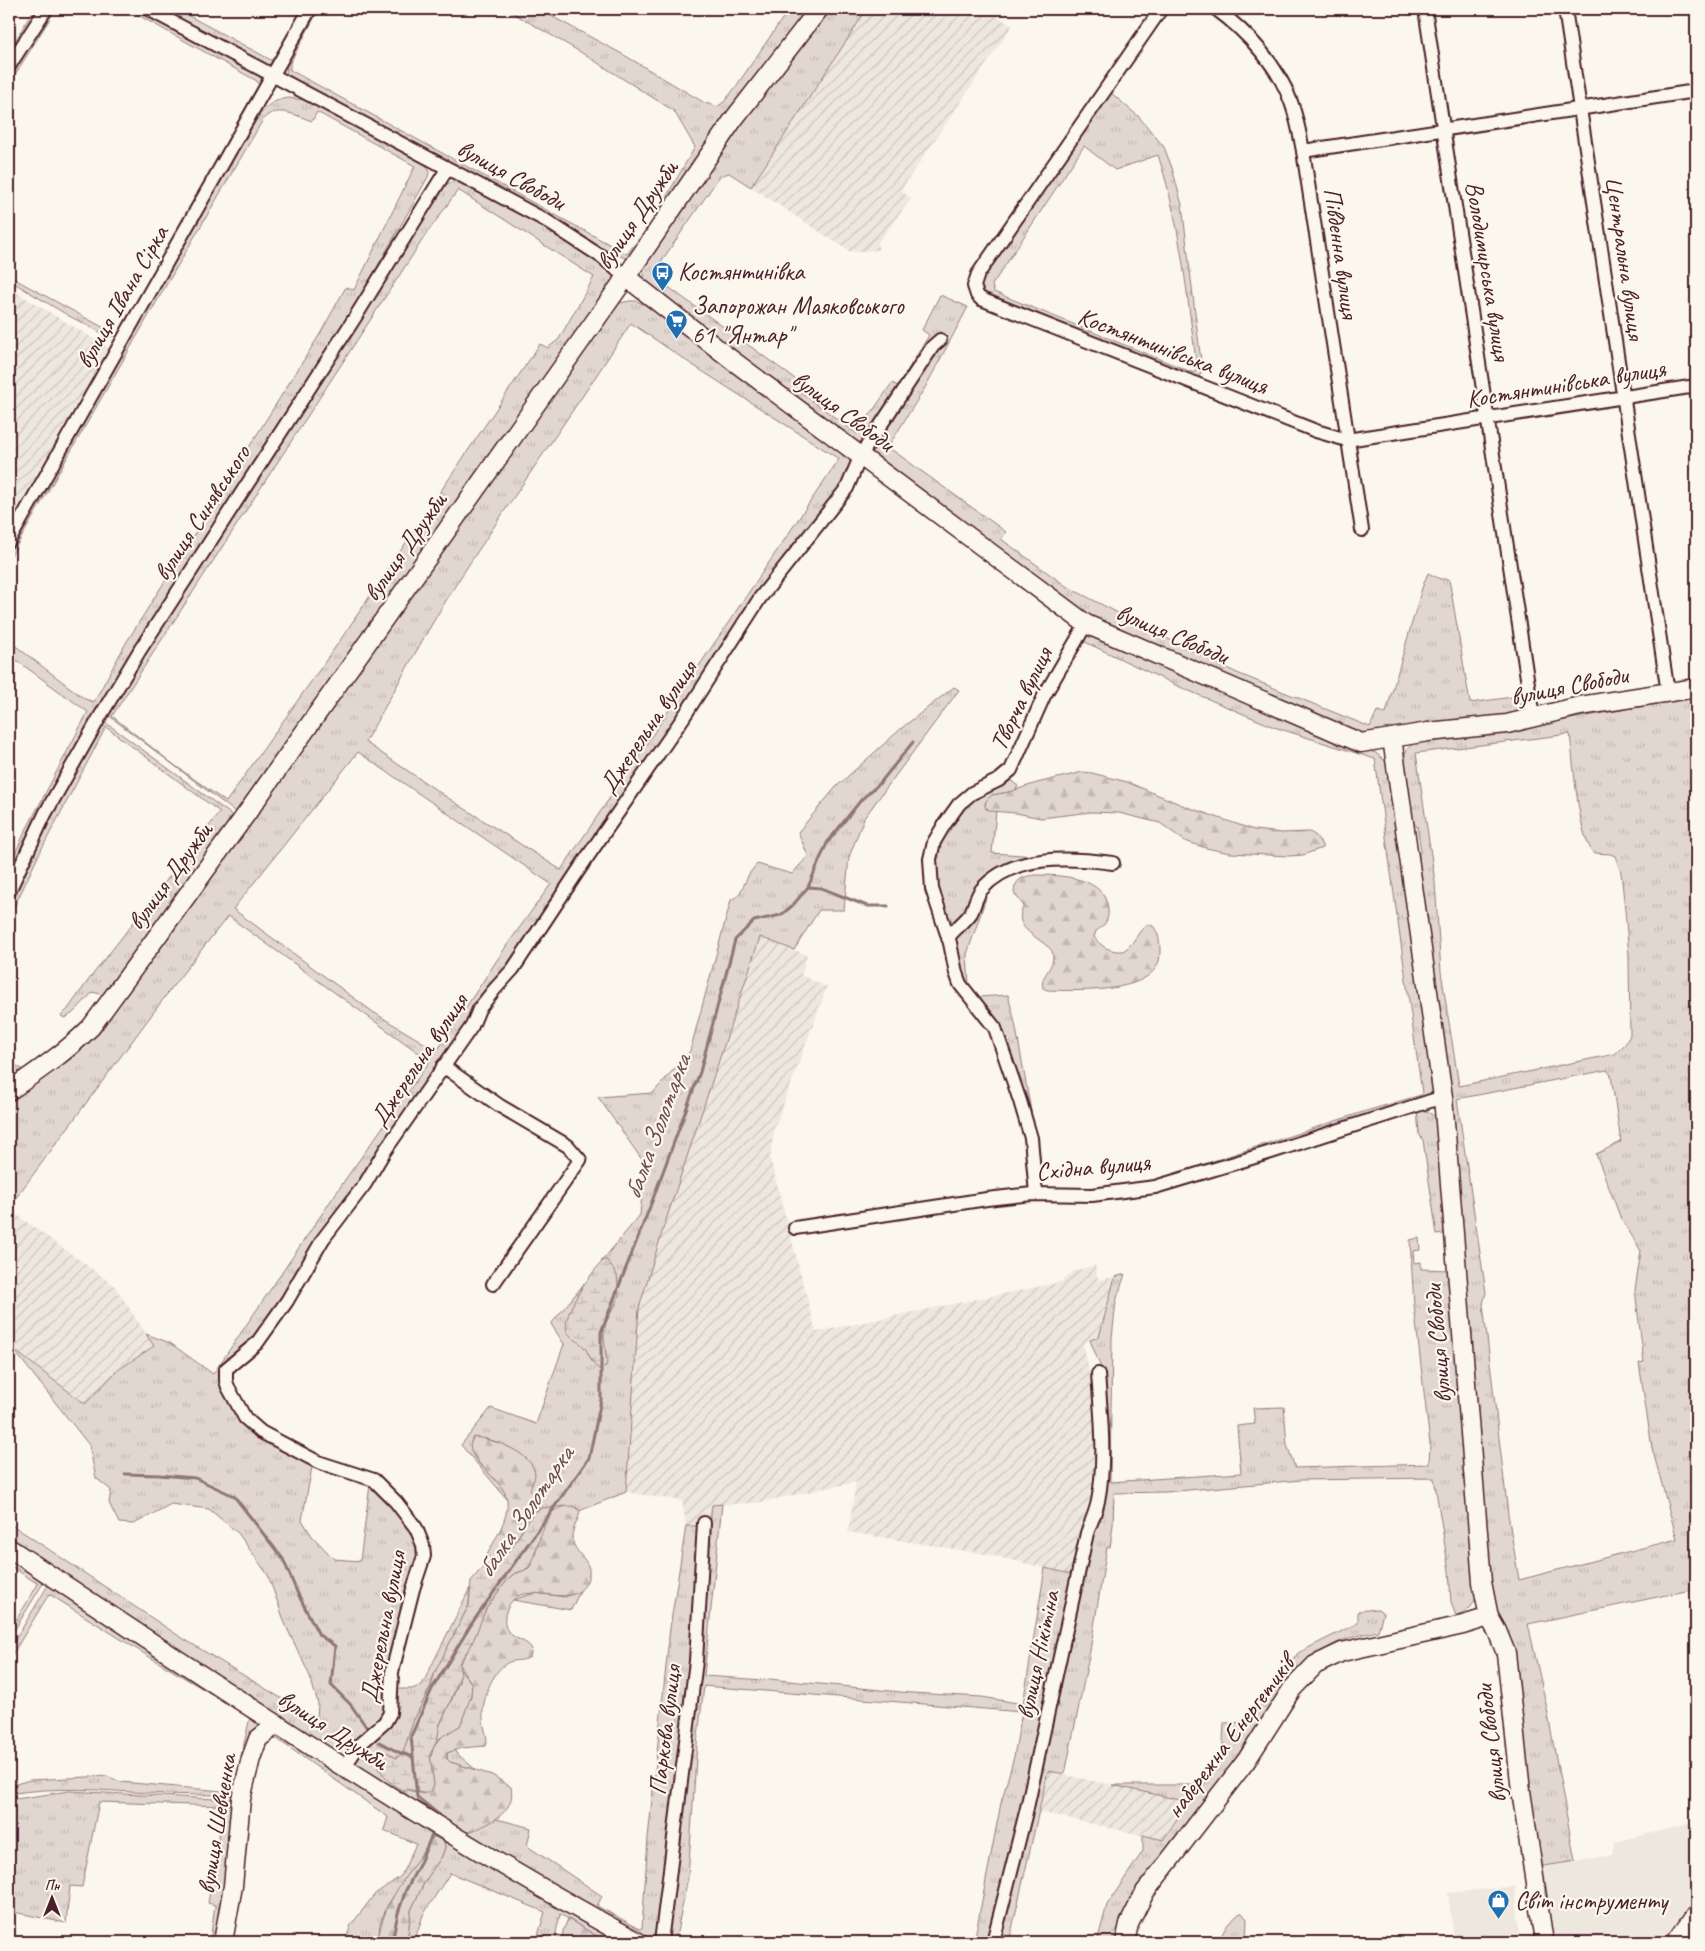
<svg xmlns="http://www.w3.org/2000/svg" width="1705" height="1951" font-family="Caveat,sans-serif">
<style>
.built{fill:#eee7de}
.industrial{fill:url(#industrial-furrows)}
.grass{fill:url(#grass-tufts);stroke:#967b7e;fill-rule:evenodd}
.forest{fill:url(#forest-firs);stroke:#967b7e}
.wetland{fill:url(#wetland-marsh);stroke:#967b7e}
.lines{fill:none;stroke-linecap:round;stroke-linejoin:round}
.stream{stroke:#907477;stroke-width:3}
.street-casing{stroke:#4a1f2b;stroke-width:16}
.secondary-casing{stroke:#4a1f2b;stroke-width:21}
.street{stroke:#fbf7ec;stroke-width:12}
.secondary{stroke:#fbf7ec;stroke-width:18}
.labels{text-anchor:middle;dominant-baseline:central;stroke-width:4.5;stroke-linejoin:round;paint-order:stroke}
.street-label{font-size:25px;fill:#4a1f2b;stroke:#fbf7ec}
.poi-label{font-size:25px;fill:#4a1f2b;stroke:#fbf7ec;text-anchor:start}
.water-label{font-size:26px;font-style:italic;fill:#6d4a51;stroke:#fbf7ec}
</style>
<defs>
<pattern id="industrial-furrows" width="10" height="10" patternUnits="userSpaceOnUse" patternTransform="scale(1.25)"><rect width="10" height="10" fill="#eee7de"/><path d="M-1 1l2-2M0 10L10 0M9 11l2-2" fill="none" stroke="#cec6bf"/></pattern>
<pattern id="grass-tufts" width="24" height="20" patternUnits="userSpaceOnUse" patternTransform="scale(1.25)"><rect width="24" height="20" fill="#e2d7d0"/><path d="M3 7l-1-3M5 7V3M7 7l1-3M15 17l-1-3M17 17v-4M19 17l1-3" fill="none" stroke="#c3b8b3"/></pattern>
<pattern id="forest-firs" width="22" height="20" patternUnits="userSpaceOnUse" patternTransform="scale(1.25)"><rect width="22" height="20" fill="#e2d7d0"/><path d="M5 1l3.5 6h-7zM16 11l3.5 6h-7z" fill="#c3b8b3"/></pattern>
<pattern id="wetland-marsh" width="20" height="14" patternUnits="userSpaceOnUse" patternTransform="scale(1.25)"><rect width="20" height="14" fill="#e2d7d0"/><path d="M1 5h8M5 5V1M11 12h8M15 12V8" fill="none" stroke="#c3b8b3"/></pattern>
</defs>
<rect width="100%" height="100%" fill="#fbf7ec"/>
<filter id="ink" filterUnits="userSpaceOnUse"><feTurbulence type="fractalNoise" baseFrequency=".02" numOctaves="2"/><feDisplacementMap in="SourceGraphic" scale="10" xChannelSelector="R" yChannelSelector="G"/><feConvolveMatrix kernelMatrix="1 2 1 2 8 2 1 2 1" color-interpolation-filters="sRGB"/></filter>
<g filter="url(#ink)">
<!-- built -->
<g class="built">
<polygon points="1696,1822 1696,1897 1663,1942 1549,1942 1538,1867 1613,1855 1615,1842"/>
<polygon points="1515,1886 1521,1942 1454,1942 1448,1893"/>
</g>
<!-- industrial -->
<g class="industrial">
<polygon points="867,9 987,9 1012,26 901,190 911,199 878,242 878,250 856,252 849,251 751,187"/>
<polygon points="9,288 109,348 9,523"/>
<polygon points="760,937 807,955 801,975 827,987 774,1130 770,1158 816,1332 1061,1282 1074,1271 1095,1265 1098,1280 1115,1277 1099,1337 1083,1343 1094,1392 1094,1491 1087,1507 1075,1575 985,1554 848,1532 856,1482 756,1503 713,1505 711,1527 686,1526 682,1501 626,1492 639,1308 664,1226"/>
<polygon points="9,1209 114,1285 154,1346 118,1370 85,1404 9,1345"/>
<polygon points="1696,1582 1696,1632 1691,1602 1691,1584"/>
<polygon points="1048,1771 1180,1800 1179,1816 1163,1840 1039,1812"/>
</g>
<!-- grass -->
<g class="grass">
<polygon points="34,9 41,9 9,60 9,51"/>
<polygon points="52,9 56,9 9,84 9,78"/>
<polygon points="127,9 140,9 258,75 263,81 263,87 120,336 108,336 69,316 9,280 9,276 117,335 257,91 259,85 257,81"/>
<polygon points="162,9 176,9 271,60 279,56 301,9 307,9 282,58 278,63 268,67"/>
<polygon points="316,9 319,9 290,63 290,70 627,254 651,223 695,147 674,111 582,53 506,9 538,9 624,55 703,102 717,107 724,102 735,88 789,9 811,9 628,259 608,251 288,75 286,72 287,66"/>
<polygon points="823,9 867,9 751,187 729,173 720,176 656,269 662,275 660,281 802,384 798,390 857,434 892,383 898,386 929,335 922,330 940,295 968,307 926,386 888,447 1006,532 1001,539 1066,586 1178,644 1237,673 1370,727 1377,711 1386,713 1422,588 1428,573 1440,579 1449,579 1470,703 1519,696 1523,700 1517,711 1508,717 1442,725 1355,733 1101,624 1079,611 874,457 872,449 865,445 856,445 645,283 643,266"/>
<path d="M1110 92 1139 117 1164 147 1172 168 1182 205 1202 370 1199 377 1194 378 987 295 980 284 982 278ZM1084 146 1115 170 1158 155C1181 224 1187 297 1197 368L1194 373 994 292 992 285Z"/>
<path d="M289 98 306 100 421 162C427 165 431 170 428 177L358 301 289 406 238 487 9 884V866L26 830 88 712 9 655V641L85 699 94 702 126 643 320 334 346 287 354 290 415 166 317 112 312 121C297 116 278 105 264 118L164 289 9 559V549L257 119C266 105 273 100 289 98Z"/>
<path d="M457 180 462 181 535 222 599 262 612 273 613 283 238 813 234 811 108 715 118 695 438 192 447 184ZM458 190 594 277 559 339 548 348 540 344 339 642 226 802 173 764 112 716 425 236Z"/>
<path d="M630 301H636L650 307 855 458 856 466 702 685 255 1341 224 1368 238 1411 313 1462 302 1520 312 1536 334 1559 360 1561 370 1485C395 1501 408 1526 422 1552L386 1713 343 1759 9 1542V1523L179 1636 317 1720 318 1703 309 1674 286 1626 268 1575 238 1533 209 1509 171 1504 134 1524 119 1523 109 1503 111 1490 96 1478 89 1445 13 1349 85 1404 118 1370 154 1346 146 1334 170 1343 213 1374 347 1177 430 1061 228 916 176 982 15 1199 9 1203V1177L12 1157 9 1138V1096L57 1067 611 309 619 303ZM631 323 688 362 839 459 561 870 445 796 365 742C397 687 427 629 462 575 517 490 576 408 631 323ZM358 752 551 884 507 945 437 1051 373 1012 233 909Z"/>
<polygon points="1088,630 1376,753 1389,764 1396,800 1392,808 1395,829 1401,836 1434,1090 1432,1098 1202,1171 1198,1166 1366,1111 1421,1095 1422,1093 1375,759 1274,727 1180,687 1087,643 1081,640"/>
<path d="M954 687 959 690 864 818 849 857 844 910H819L794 950 760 937 664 1226 639 1308 626 1492 579 1511 577 1508 566 1506 538 1509 536 1499 530 1490C531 1483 536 1479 534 1471 528 1452 491 1436 472 1438 464 1465 503 1475 507 1499L461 1445 491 1408 536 1424 564 1344 551 1324 584 1284 571 1309 567 1330 586 1349 593 1363 607 1359C601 1331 603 1325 618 1301L604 1260 601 1262 640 1215 645 1164 598 1097 653 1093 690 1051 731 900 739 895 749 874 757 864 792 874 808 856 798 832 837 786 903 727Z"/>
<path d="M1696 697V1582L1691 1584V1590L1528 1624 1546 1704 1575 1861 1538 1867 1512 1652 1508 1633 1491 1596 1453 1142 1438 998 1417 857 1421 851 1417 826 1412 822C1410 807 1401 767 1405 754 1407 748 1411 745 1415 742L1536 725ZM1570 734C1573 758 1578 839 1594 853L1610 854 1615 856 1621 872 1625 910 1629 956 1630 1035 1626 1043 1615 1054 1459 1086 1441 972 1435 882 1416 753ZM1607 1070 1611 1075 1621 1142 1596 1154 1620 1216 1641 1251 1635 1290 1644 1362 1639 1363 1652 1448 1677 1539 1519 1580 1508 1514 1483 1304 1486 1293 1457 1099Z"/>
<polygon points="102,720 236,818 149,940 103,995 93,992 73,1013 65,1018 61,1016 68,1009 90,978 220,812 106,727 40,852 9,918 9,898 49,814"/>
<polygon points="1009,779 1018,786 1015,791 992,795 985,803 986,809 996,811 992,853 1037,856 1022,869 989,889 967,954 969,986 979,997 1008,995 1015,1023 1033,1122 1013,1074 961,979 933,878 939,840 971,797"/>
<polygon points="9,1060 26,1072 9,1078"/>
<polygon points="1417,1109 1429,1112 1436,1118 1448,1233 1437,1235 1423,1140 1419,1134"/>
<path d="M1419 1238 1420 1250 1413 1251 1414 1263 1421 1262V1269L1451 1270 1478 1594C1472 1606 1469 1613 1456 1616L1451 1602 1449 1571 1434 1478 1301 1480 1166 1492 1114 1493 1113 1525 1110 1547H1107L1090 1651 1065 1774 1048 1771 1009 1942H997L1060 1693 1076 1603 1102 1495 1101 1368 1090 1340 1099 1337 1115 1277 1125 1274 1116 1301 1112 1338 1110 1482 1241 1473 1237 1426 1255 1424 1253 1408 1284 1407 1287 1445 1295 1468 1429 1464 1430 1444 1414 1305 1410 1240Z"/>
<polygon points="722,1504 704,1676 764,1680 769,1679 911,1693 982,1697 1023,1704 1045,1568 1075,1575 1037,1745 988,1942 974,1942 1001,1803 1014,1757 1022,1712 704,1686 697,1744 688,1877 675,1942 667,1942 712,1505"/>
<polygon points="686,1526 700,1526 687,1707 656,1938 652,1941 647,1941 465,1833 497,1819 531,1828 527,1846 602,1896 597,1906 640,1929 642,1928 648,1838 670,1628"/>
<polygon points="9,1555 45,1580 9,1639 9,1632 38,1584 9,1565"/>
<path d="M50 1582 262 1718V1726L236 1795C207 1795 177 1795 147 1793 100 1790 56 1786 9 1794V1786L30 1780 107 1776 121 1782 233 1792 250 1717 143 1653 49 1594 9 1660V1650Z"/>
<path d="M470 1588 469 1605 433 1677 431 1686 415 1718 403 1753 396 1758 388 1753 376 1759 384 1775 403 1790 400 1794 356 1769C352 1745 376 1743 384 1725 390 1711 391 1693 394 1678L398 1689H412L422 1685Z"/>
<polygon points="580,1591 571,1610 513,1600 534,1593 565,1597"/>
<path d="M1378 1609 1383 1613 1378 1631C1342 1639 1332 1642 1304 1666L1117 1942H1097L1107 1905 1143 1851V1835L1163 1840 1179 1816 1180 1800 1112 1785H1204L1222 1758 1224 1723 1248 1722 1298 1653 1358 1623V1611Z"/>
<path d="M460 1669 472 1684 471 1696 465 1715 460 1726 437 1740C438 1735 437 1730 440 1725 445 1712 463 1681 460 1669Z"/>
<polygon points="278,1736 289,1737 435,1837 432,1838 387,1906 380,1924 378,1942 345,1942 351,1925 375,1894 401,1876 416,1844 384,1830 388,1817 277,1739 268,1741 272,1737"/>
<polygon points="455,1750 455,1752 476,1770 450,1762 447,1759 447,1753"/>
<polygon points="69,1791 233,1800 235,1803 218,1942 210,1942 215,1905 208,1903 224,1806 99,1802 82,1887 70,1886 66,1923 9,1911 9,1800"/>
<polygon points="444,1842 468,1852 629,1942 607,1942 560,1914 554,1942 536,1942 545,1912 450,1873 423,1915 414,1942 407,1942 411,1910 424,1883 442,1856 445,1847"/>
<polygon points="1240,1913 1242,1913 1247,1919 1246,1942 1233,1942 1222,1934 1228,1924"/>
</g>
<!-- forest -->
<g class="forest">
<polygon points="1083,772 1092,773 1127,782 1187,807 1254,830 1282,833 1310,832 1316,836 1322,845 1322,848 1303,855 1289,856 1230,853 1206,848 1185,841 1160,823 1119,813 1091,812 1041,818 1016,813 991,811 985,807 986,801 992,795 1009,792 1037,783"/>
<path d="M1035 875C1059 875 1106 876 1108 910 1109 921 1104 926 1096 931L1094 937C1101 947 1111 952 1123 951 1135 944 1137 931 1148 924L1153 926C1159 933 1160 943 1160 952 1162 995 1076 991 1047 990L1043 988C1039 974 1057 968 1052 951 1041 937 1010 929 1024 906L1014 893C1014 880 1023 876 1035 875Z"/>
<path d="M474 1437C492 1439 534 1452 535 1475 535 1480 531 1484 530 1490L536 1499 538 1509 529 1518 511 1549 493 1561 487 1555C495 1539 509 1519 507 1500 505 1478 457 1457 474 1437Z"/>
<path d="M573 1506 580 1511C579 1520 572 1528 572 1537 574 1557 596 1560 587 1581 572 1617 519 1570 506 1612 504 1617 504 1627 508 1631 514 1640 527 1640 532 1649L530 1657C523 1662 514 1659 507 1663 492 1671 481 1702 483 1719 483 1728 489 1737 486 1746L461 1748 447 1753V1759L450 1762 492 1775 511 1787C517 1813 485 1827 465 1833L400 1794 405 1789 423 1794 434 1785 430 1761 434 1745 444 1735 460 1726 471 1696 472 1684 459 1665 467 1652 486 1609 500 1589 512 1575 529 1568C544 1545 536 1505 573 1506Z"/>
<path d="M435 1837 444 1842 445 1847 442 1856 424 1883 411 1910 407 1942H378C382 1901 411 1872 432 1838Z"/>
<polygon points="568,1919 607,1942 562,1942 563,1931"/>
</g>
<!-- wetland -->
<g class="wetland">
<path d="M604 1260H607L617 1275 619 1295 604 1326 603 1333 607 1362 606 1366 599 1369C591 1364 590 1354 584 1347 579 1341 570 1338 567 1331 561 1314 592 1271 604 1260Z"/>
<path d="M556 1507 545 1524 531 1564 525 1570 512 1575 500 1589 486 1609 471 1646 460 1661 459 1665 461 1674 449 1705 440 1724 437 1740 430 1755 434 1785C431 1798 420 1792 411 1790 407 1789 403 1791 400 1789 386 1782 374 1766 376 1750L385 1751 396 1758 403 1753 413 1722 431 1686 435 1672 469 1605 471 1581 481 1569 511 1549 533 1513 542 1508Z"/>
</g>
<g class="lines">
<!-- stream -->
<g class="stream">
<polyline points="808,887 821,888 867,906 888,906"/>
<polyline points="125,1474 159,1475 195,1478 234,1496 283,1559 297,1592 319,1635 335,1646 331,1685 351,1705 367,1728"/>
<polyline points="379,1742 398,1752 413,1757"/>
<polyline points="439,1820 438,1814 417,1797 411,1736 432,1689 472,1623 589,1458 601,1400 601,1332 651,1204 700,1072 735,940 754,921 781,915 793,905 808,887 827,843 861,800 880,783 913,742"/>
<polyline points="392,1942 398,1913 406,1890 419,1865 434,1830"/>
</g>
<defs>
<g id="street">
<polyline points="148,9 545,220 602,257 626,277"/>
<polyline points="1161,9 978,274 974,286 977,295 981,299 1316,431 1347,440 1696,386"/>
<path d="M1216 9C1247 32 1278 65 1291 102 1297 118 1300 135 1303 151L1362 530"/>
<polyline points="1425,9 1533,717"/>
<polyline points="1565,9 1668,693"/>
<polyline points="9,66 46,9"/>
<polyline points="1303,151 1696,91"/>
<polyline points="9,541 310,9"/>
<polyline points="9,891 45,814 101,715 140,650 354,319 447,169"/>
<path d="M948 938C954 929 965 922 971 913 975 905 976 896 982 889 1013 853 1071 858 1113 863"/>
<polyline points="443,1066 500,1106 568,1146 580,1160 493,1284"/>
<polyline points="1036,1194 1031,1138 1020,1101 995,1028 960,984 956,973 950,943 932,889 930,859 934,842 944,825 959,804 972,793 999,780 1011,770 1044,696 1086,624"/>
<polyline points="795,1228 987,1199 1032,1194 1092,1195 1155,1187 1268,1153 1443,1097"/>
<polyline points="344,1767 359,1745 385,1722 390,1713 392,1672 413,1589 424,1556 423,1545 416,1528 396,1502 374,1480 318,1462 261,1432 245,1418 228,1387 226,1381 226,1369 257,1343 287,1301 323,1239 365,1184 384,1152 472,1026 479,1009 494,990 513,969 586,859 683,718 760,598 847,488 861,455 933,346 940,340"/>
<polyline points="661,1942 696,1661 704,1523"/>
<path d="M993 1942 1027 1808 1087 1533C1091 1523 1096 1511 1098 1501 1106 1461 1101 1414 1098 1374"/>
</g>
<g id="secondary">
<polyline points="626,277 732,360 1086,624 1361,743 1428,732 1507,724 1580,706 1696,688"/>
<polyline points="1392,738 1443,1097 1482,1582 1489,1617 1497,1631 1506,1653 1521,1791 1544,1942"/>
<path d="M9 1091C38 1071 66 1052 91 1027L242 820 626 277 733 120 819 9"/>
<path d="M9 1548C215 1684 421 1824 638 1942"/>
<polyline points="223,1942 233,1886 241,1799 251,1758 258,1739 277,1724"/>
<polyline points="1125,1942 1129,1924 1145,1892 1246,1761 1292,1689 1315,1665 1342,1652 1463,1625 1489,1617"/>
<polyline points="1676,1942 1696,1914"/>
</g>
</defs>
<!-- street casing -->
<use href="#street" class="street-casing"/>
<!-- secondary casing -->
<use href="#secondary" class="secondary-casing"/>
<!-- street -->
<use href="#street" class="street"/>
<!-- secondary -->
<use href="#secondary" class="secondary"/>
</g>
</g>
<!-- icons -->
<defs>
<symbol id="bus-pin" viewBox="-11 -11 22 30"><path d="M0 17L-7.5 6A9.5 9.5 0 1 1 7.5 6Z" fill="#1f6fb2" stroke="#fbf7ec"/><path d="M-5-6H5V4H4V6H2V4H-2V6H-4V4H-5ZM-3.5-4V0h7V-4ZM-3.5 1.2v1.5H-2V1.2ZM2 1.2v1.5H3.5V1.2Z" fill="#fff"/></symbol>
<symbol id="supermarket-pin" viewBox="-11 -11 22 30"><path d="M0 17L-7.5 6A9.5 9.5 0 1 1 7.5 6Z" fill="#1f6fb2" stroke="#fbf7ec"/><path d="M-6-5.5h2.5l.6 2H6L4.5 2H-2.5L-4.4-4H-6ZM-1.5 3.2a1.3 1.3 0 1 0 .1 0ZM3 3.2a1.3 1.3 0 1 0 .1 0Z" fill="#fff"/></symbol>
<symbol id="shop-pin" viewBox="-11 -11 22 30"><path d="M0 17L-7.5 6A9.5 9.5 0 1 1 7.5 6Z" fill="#1f6fb2" stroke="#fbf7ec"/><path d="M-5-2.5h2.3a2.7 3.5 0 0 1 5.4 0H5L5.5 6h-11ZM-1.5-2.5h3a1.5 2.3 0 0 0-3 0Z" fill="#fff"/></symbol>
</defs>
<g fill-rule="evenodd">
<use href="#bus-pin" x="650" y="260" width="25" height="34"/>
<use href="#supermarket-pin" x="664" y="308" width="25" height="34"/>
<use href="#shop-pin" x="1486" y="1888" width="25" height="34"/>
</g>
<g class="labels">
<!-- street labels -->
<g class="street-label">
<text transform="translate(511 175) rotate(29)">вулиця Свободи</text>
<text transform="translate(637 215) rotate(-56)">вулиця Дружби</text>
<text transform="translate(1341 253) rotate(82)">Південна вулиця</text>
<text transform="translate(1625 258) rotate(82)">Центральна вулиця</text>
<text transform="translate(1488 271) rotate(81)">Володимирська вулиця</text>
<text transform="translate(122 297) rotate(-60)">вулиця Івана Сірка</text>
<text transform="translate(1173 351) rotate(21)">Костянтинівська вулиця</text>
<text transform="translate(1566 384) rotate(-9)">Костянтинівська вулиця</text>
<text transform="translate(843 411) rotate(36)">вулиця Свободи</text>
<text transform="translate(202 513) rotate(-57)">вулиця Синявського</text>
<text transform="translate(405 547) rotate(-55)">вулиця Дружби</text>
<text transform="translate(1172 634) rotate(23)">вулиця Свободи</text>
<text transform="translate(1569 686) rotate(-11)">вулиця Свободи</text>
<text transform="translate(1021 699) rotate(-64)">Творча вулиця</text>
<text transform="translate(648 727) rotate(-56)">Джерельна вулиця</text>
<text transform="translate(170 876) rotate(-54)">вулиця Дружби</text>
<text transform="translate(419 1060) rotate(-56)">Джерельна вулиця</text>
<text transform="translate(1093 1167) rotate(-5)">Східна вулиця</text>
<text transform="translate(1438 1344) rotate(-95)">вулиця Свободи</text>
<text transform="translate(383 1627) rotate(-79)">Джерельна вулиця</text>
<text transform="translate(1038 1655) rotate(-78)">вулиця Нікітіна</text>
<text transform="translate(333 1730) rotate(33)">вулиця Дружби</text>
<text transform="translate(665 1730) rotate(-83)">Паркова вулиця</text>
<text transform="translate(1230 1737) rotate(-53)">набережна Енергетиків</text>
<text transform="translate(1491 1744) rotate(-97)">вулиця Свободи</text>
<text transform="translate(217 1824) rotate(-81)">вулиця Шевченка</text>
</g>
<!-- poi labels -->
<g class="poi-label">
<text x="678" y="272">Костянтинівка</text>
<text x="692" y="306">Запорожан Маяковського<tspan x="692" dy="29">61 "Янтар"</tspan></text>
<text x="1515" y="1901">Світ інструменту</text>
</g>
<!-- water labels -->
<g class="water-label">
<text transform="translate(657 1127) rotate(-70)">балка Золотарка</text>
<text transform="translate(525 1512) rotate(-56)">балка Золотарка</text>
</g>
</g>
<!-- margin -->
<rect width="1705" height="1951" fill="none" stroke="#fbf7ec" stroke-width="30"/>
<rect x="15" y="15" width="1675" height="1921" fill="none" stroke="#4a1f2b" stroke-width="2" filter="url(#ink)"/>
<!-- north arrow -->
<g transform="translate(52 1898)" stroke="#fbf7ec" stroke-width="4" paint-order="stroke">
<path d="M0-4L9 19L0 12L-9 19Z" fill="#4a1f2b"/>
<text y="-8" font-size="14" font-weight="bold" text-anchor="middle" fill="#4a1f2b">Пн</text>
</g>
</svg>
